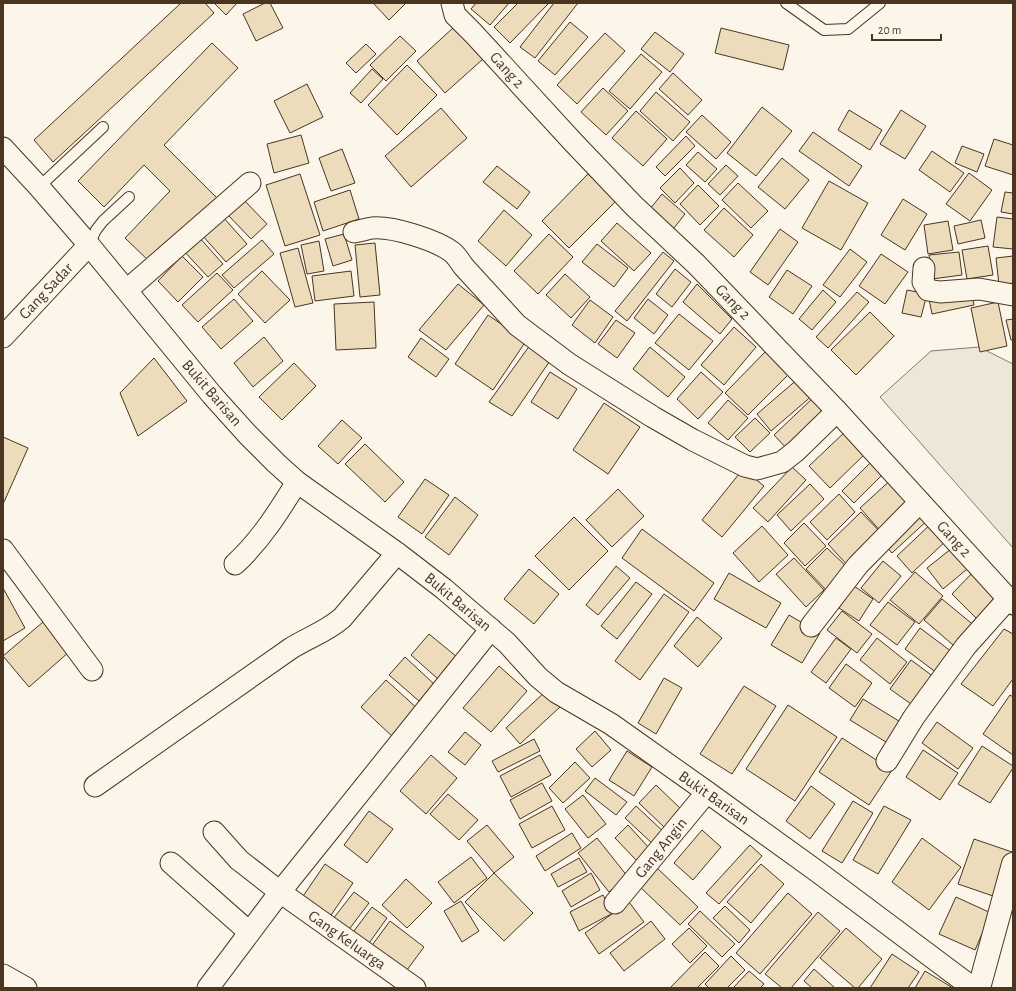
<svg xmlns="http://www.w3.org/2000/svg" width="1016" height="991" font-family="'Alegreya Sans',sans-serif">
<style>
.green{fill:#ede6d9;stroke:#887966}
.building{fill:#ecdcbc;stroke:#4a3520}
.lines{fill:none;stroke-linecap:round;stroke-linejoin:round}
.service-casing{stroke:#4a3520;stroke-width:12}
.minor-casing{stroke:#4a3520;stroke-width:23}
.tertiary-casing{stroke:#4a3520;stroke-width:24}
.service{stroke:#fbf6e9;stroke-width:10}
.minor{stroke:#fbf6e9;stroke-width:21}
.tertiary{stroke:#fbf6e9;stroke-width:22}
.labels{text-anchor:middle;dominant-baseline:central;stroke-width:3;stroke-linejoin:round;paint-order:stroke}
.street-label{font-size:16px;fill:#4a3520;stroke:#fbf6e9}
</style>
<rect width="100%" height="100%" fill="#fbf6e9"/>
<!-- green -->
<polygon class="green" points="979,347 1013,364 1013,548 880,397 931,351"/>
<!-- building -->
<g class="building">
<polygon points="181,3 205,3 214,13 53,162 34,140"/>
<polygon points="214,3 237,3 226,15"/>
<polygon points="265,3 270,3 283,28 256,41 243,14"/>
<polygon points="374,3 406,3 389,20 374,4"/>
<polygon points="476,3 509,3 490,25 471,9"/>
<polygon points="518,3 549,3 510,43 494,27"/>
<polygon points="554,3 578,3 535,58 520,47"/>
<polygon points="570,22 588,37 555,75 538,61"/>
<polygon points="454,27 483,59 445,93 417,61"/>
<polygon points="721,28 789,45 783,70 715,53"/>
<polygon points="655,32 684,54 670,72 641,49"/>
<polygon points="605,33 625,51 577,104 557,85"/>
<polygon points="400,36 416,51 386,81 370,65"/>
<polygon points="212,43 238,68 164,145 217,198 153,265 125,238 170,191 144,165 104,207 78,181"/>
<polygon points="366,44 376,54 356,73 346,63"/>
<polygon points="641,54 662,72 630,109 609,91"/>
<polygon points="407,65 437,95 397,135 368,105"/>
<polygon points="372,69 383,79 361,103 350,93"/>
<polygon points="673,73 702,100 688,115 659,89"/>
<polygon points="307,84 323,117 290,133 274,101"/>
<polygon points="603,88 628,111 606,135 581,112"/>
<polygon points="656,92 690,122 673,141 640,111"/>
<polygon points="762,107 792,131 756,176 727,153"/>
<polygon points="441,108 467,138 411,187 385,156"/>
<polygon points="849,110 882,130 870,150 838,130"/>
<polygon points="901,110 926,126 905,159 880,144"/>
<polygon points="636,111 667,139 643,166 612,138"/>
<polygon points="702,115 731,142 716,159 686,132"/>
<polygon points="813,132 862,166 849,186 799,151"/>
<polygon points="301,135 309,163 274,173 267,144"/>
<polygon points="686,136 695,146 665,176 656,167"/>
<polygon points="994,139 1013,145 1013,175 985,166"/>
<polygon points="962,146 984,154 977,172 955,163"/>
<polygon points="342,149 355,183 331,191 319,158"/>
<polygon points="932,151 964,173 950,192 919,170"/>
<polygon points="698,152 717,169 705,182 686,165"/>
<polygon points="782,158 809,180 785,209 758,187"/>
<polygon points="726,165 738,176 720,195 708,184"/>
<polygon points="497,166 530,192 517,209 483,182"/>
<polygon points="680,168 694,183 675,203 660,188"/>
<polygon points="969,173 992,190 970,221 946,204"/>
<polygon points="300,174 320,235 285,246 266,185"/>
<polygon points="588,174 616,201 569,248 542,221"/>
<polygon points="829,181 868,203 841,250 802,228"/>
<polygon points="738,183 768,211 751,228 722,200"/>
<polygon points="698,185 719,206 700,225 680,204"/>
<polygon points="350,190 359,219 323,231 314,202"/>
<polygon points="1005,192 1013,193 1013,214 1001,212"/>
<polygon points="662,194 685,214 670,233 646,214"/>
<polygon points="243,199 267,224 251,239 227,214"/>
<polygon points="903,199 927,214 905,250 881,235"/>
<polygon points="724,208 753,235 734,257 704,230"/>
<polygon points="504,210 532,235 506,266 478,241"/>
<polygon points="222,216 247,244 226,262 202,235"/>
<polygon points="997,217 1013,219 1013,249 993,247"/>
<polygon points="981,220 985,238 958,244 954,226"/>
<polygon points="948,221 953,250 928,254 924,225"/>
<polygon points="617,223 651,253 634,271 601,241"/>
<polygon points="780,229 798,242 768,285 750,272"/>
<polygon points="344,234 352,260 333,266 325,239"/>
<polygon points="549,234 573,257 538,294 514,271"/>
<polygon points="198,236 223,264 208,277 183,250"/>
<polygon points="262,240 274,254 234,288 222,275"/>
<polygon points="319,241 324,271 307,274 301,245"/>
<polygon points="375,243 380,295 360,297 355,245"/>
<polygon points="597,244 628,268 614,287 582,262"/>
<polygon points="988,246 993,275 967,279 962,250"/>
<polygon points="298,248 313,303 295,307 280,253"/>
<polygon points="850,249 867,262 840,297 823,285"/>
<polygon points="663,252 674,261 627,321 615,311"/>
<polygon points="959,252 962,275 932,279 929,255"/>
<polygon points="881,254 908,272 885,304 859,286"/>
<polygon points="182,256 203,277 178,302 158,281"/>
<polygon points="1013,256 1013,283 999,285 996,258"/>
<polygon points="675,269 691,282 672,307 656,294"/>
<polygon points="787,270 812,286 793,314 769,297"/>
<polygon points="262,271 290,300 265,323 238,294"/>
<polygon points="351,271 354,296 315,301 312,276"/>
<polygon points="217,273 233,290 198,322 182,305"/>
<polygon points="565,274 590,297 571,318 546,295"/>
<polygon points="458,284 484,305 446,350 419,330"/>
<polygon points="697,284 732,319 720,334 683,302"/>
<polygon points="823,290 836,302 812,330 799,319"/>
<polygon points="907,290 927,294 921,317 902,313"/>
<polygon points="971,290 974,305 932,314 929,299"/>
<polygon points="857,292 869,302 828,348 816,337"/>
<polygon points="234,299 253,321 221,349 202,327"/>
<polygon points="648,299 668,315 654,334 634,318"/>
<polygon points="590,300 613,317 595,343 572,325"/>
<polygon points="374,302 376,348 336,350 334,304"/>
<polygon points="998,302 1007,346 980,352 971,308"/>
<polygon points="870,312 894,336 856,375 831,350"/>
<polygon points="679,314 713,341 689,370 655,343"/>
<polygon points="488,315 526,341 493,390 455,364"/>
<polygon points="1013,319 1013,340 1011,340 1006,320"/>
<polygon points="616,320 635,333 617,358 598,344"/>
<polygon points="734,327 756,347 724,385 701,365"/>
<polygon points="264,337 283,361 253,387 234,363"/>
<polygon points="421,338 449,359 436,377 408,357"/>
<polygon points="533,341 554,355 512,416 489,402"/>
<polygon points="650,347 685,377 668,397 633,369"/>
<polygon points="768,349 791,372 748,415 725,393"/>
<polygon points="154,358 187,401 138,436 120,393"/>
<polygon points="294,363 316,386 282,420 259,397"/>
<polygon points="550,372 577,389 558,419 531,402"/>
<polygon points="701,372 723,392 698,419 677,399"/>
<polygon points="799,378 813,395 771,431 757,414"/>
<polygon points="815,396 830,412 789,451 774,435"/>
<polygon points="728,400 748,418 728,440 708,423"/>
<polygon points="604,403 640,427 608,474 573,450"/>
<polygon points="755,418 770,433 750,452 735,437"/>
<polygon points="342,420 362,438 338,464 318,446"/>
<polygon points="848,429 869,450 830,488 809,466"/>
<polygon points="3,437 28,448 4,502 3,501"/>
<polygon points="365,444 404,482 385,502 345,464"/>
<polygon points="875,458 887,470 854,503 842,491"/>
<polygon points="792,467 806,480 768,522 753,508"/>
<polygon points="743,469 764,486 722,537 702,520"/>
<polygon points="895,476 918,502 883,534 860,508"/>
<polygon points="425,479 449,495 422,534 398,517"/>
<polygon points="810,484 824,499 791,531 777,515"/>
<polygon points="618,489 644,516 612,547 586,520"/>
<polygon points="839,494 855,512 827,540 810,522"/>
<polygon points="455,497 478,515 449,555 425,537"/>
<polygon points="920,506 931,517 892,553 882,542"/>
<polygon points="861,512 884,536 850,568 828,544"/>
<polygon points="574,517 608,551 569,590 535,556"/>
<polygon points="935,520 950,537 912,573 897,556"/>
<polygon points="804,523 826,546 805,566 784,543"/>
<polygon points="762,526 788,555 759,582 733,553"/>
<polygon points="642,529 714,583 694,611 622,558"/>
<polygon points="956,545 972,565 943,589 927,568"/>
<polygon points="827,548 850,570 828,592 806,569"/>
<polygon points="794,558 824,590 806,607 776,574"/>
<polygon points="883,561 901,576 879,603 861,588"/>
<polygon points="616,566 630,578 598,615 586,605"/>
<polygon points="529,569 559,594 534,624 504,599"/>
<polygon points="975,570 1003,597 979,621 952,594"/>
<polygon points="915,572 943,596 919,624 890,600"/>
<polygon points="729,573 781,603 766,628 714,599"/>
<polygon points="636,582 652,594 617,639 601,626"/>
<polygon points="854,586 873,599 859,621 839,608"/>
<polygon points="3,588 25,628 3,641"/>
<polygon points="664,594 689,612 640,680 615,661"/>
<polygon points="942,599 976,627 960,651 924,620"/>
<polygon points="888,602 915,622 897,645 870,625"/>
<polygon points="842,611 872,634 857,653 827,630"/>
<polygon points="789,615 820,633 802,663 771,645"/>
<polygon points="697,617 722,638 698,667 674,646"/>
<polygon points="43,622 69,652 29,687 3,656"/>
<polygon points="920,628 952,652 937,673 905,649"/>
<polygon points="1004,629 1013,634 1013,679 993,706 961,684"/>
<polygon points="429,634 457,657 438,679 411,655"/>
<polygon points="836,638 851,649 826,683 811,672"/>
<polygon points="877,638 907,662 890,684 860,660"/>
<polygon points="405,657 434,684 419,701 389,675"/>
<polygon points="911,660 938,680 918,709 890,689"/>
<polygon points="846,664 872,683 855,707 829,688"/>
<polygon points="499,666 527,691 491,732 463,708"/>
<polygon points="664,678 682,688 656,734 638,723"/>
<polygon points="386,680 419,710 394,738 361,707"/>
<polygon points="744,686 776,706 732,774 700,754"/>
<polygon points="546,691 560,707 520,744 506,728"/>
<polygon points="1010,695 1013,697 1013,755 983,734"/>
<polygon points="863,699 907,726 894,747 850,720"/>
<polygon points="788,705 837,737 795,801 746,769"/>
<polygon points="937,722 973,748 958,769 922,743"/>
<polygon points="595,731 611,750 592,767 576,749"/>
<polygon points="465,732 481,745 465,765 448,752"/>
<polygon points="842,738 892,770 869,805 819,772"/>
<polygon points="534,739 540,751 498,772 492,761"/>
<polygon points="982,746 1013,766 1013,768 990,803 958,784"/>
<polygon points="923,750 958,773 940,800 906,777"/>
<polygon points="627,751 652,767 634,796 609,780"/>
<polygon points="431,755 457,778 426,814 400,791"/>
<polygon points="540,755 551,775 511,797 500,776"/>
<polygon points="575,762 590,778 563,803 549,788"/>
<polygon points="595,778 627,802 616,815 585,791"/>
<polygon points="542,783 552,801 520,819 510,800"/>
<polygon points="656,785 683,811 666,829 639,803"/>
<polygon points="811,786 835,804 810,839 786,821"/>
<polygon points="448,794 478,820 459,840 430,814"/>
<polygon points="583,795 606,824 588,838 565,809"/>
<polygon points="853,801 873,813 842,863 822,851"/>
<polygon points="552,806 565,830 532,848 519,824"/>
<polygon points="636,806 666,834 655,846 625,818"/>
<polygon points="884,806 911,820 878,874 853,860"/>
<polygon points="369,811 393,829 367,863 344,845"/>
<polygon points="487,825 514,857 494,873 467,841"/>
<polygon points="628,825 650,849 637,861 615,838"/>
<polygon points="702,830 721,847 693,880 674,863"/>
<polygon points="572,833 581,848 545,871 536,856"/>
<polygon points="597,838 628,877 609,892 578,853"/>
<polygon points="922,838 961,867 929,910 892,882"/>
<polygon points="974,839 1012,852 996,897 958,884"/>
<polygon points="750,845 762,856 719,904 706,893"/>
<polygon points="471,857 487,878 454,903 438,882"/>
<polygon points="579,858 587,872 558,887 551,874"/>
<polygon points="325,864 353,883 327,921 299,902"/>
<polygon points="761,864 784,884 751,923 727,902"/>
<polygon points="656,867 698,907 680,925 638,885"/>
<polygon points="494,873 533,913 504,941 465,902"/>
<polygon points="591,873 600,890 571,907 562,891"/>
<polygon points="406,879 432,903 407,928 382,905"/>
<polygon points="354,892 369,903 344,936 329,924"/>
<polygon points="788,893 812,914 760,974 736,953"/>
<polygon points="603,895 613,913 579,931 570,912"/>
<polygon points="956,897 991,913 975,950 939,934"/>
<polygon points="461,901 479,931 462,942 444,911"/>
<polygon points="629,902 644,922 599,954 585,933"/>
<polygon points="725,906 750,930 739,943 713,918"/>
<polygon points="372,907 387,918 367,946 351,935"/>
<polygon points="700,911 735,944 722,957 688,924"/>
<polygon points="818,912 840,931 791,988 782,988 765,974"/>
<polygon points="390,921 424,947 404,974 370,948"/>
<polygon points="651,921 665,939 624,971 610,953"/>
<polygon points="689,928 707,946 690,963 672,944"/>
<polygon points="846,928 882,959 858,988 855,988 820,958"/>
<polygon points="705,952 719,966 697,988 670,988"/>
<polygon points="892,954 919,972 908,988 870,988"/>
<polygon points="731,956 745,970 727,988 709,988 705,984"/>
<polygon points="814,969 835,988 812,988 804,981"/>
<polygon points="749,971 764,984 760,988 733,988"/>
<polygon points="925,971 953,988 915,988"/>
</g>
<g class="lines">
<defs>
<g id="service">
<polyline points="786,3 824,30 848,29 880,3"/>
<polyline points="39,187 103,127"/>
<polyline points="89,245 96,230 103,221 129,197"/>
</g>
<g id="minor">
<polyline points="452,3 455,15 473,33 573,142 634,206 696,264 837,411 1013,604"/>
<polyline points="3,148 39,187 89,245 212,395 248,435 276,463 297,482 397,553 444,589 507,643 538,677 556,692 611,724 707,792 818,872 973,988"/>
<path d="M354 232C360 231 366 229 372 228 392 226 436 240 452 252 457 256 460 262 464 267L517 325 569 364 653 417 693 440 745 466 757 469 782 462 796 451 837 411"/>
<polyline points="924,268 923,282 928,290 940,292 979,289 1013,295"/>
<polyline points="127,290 250,183"/>
<polyline points="3,337 89,245"/>
<polyline points="3,550 92,670"/>
<path d="M235 564C261 540 279 511 297 482"/>
<polyline points="811,626 858,565 920,502"/>
<polyline points="887,761 914,717 966,646 1008,599"/>
<path d="M95 786 290 649C307 638 326 632 342 618L397 553"/>
<polyline points="214,832 239,860 280,892 415,988"/>
<polyline points="171,863 249,932"/>
<polyline points="615,903 707,792"/>
<polyline points="3,975 26,988"/>
<polyline points="208,988 280,892 491,629"/>
</g>
<polyline id="tertiary" points="979,988 1013,864"/>
</defs>
<!-- service casing -->
<use href="#service" class="service-casing"/>
<!-- minor casing -->
<use href="#minor" class="minor-casing"/>
<!-- tertiary casing -->
<use href="#tertiary" class="tertiary-casing"/>
<!-- service -->
<use href="#service" class="service"/>
<!-- minor -->
<use href="#minor" class="minor"/>
<!-- tertiary -->
<use href="#tertiary" class="tertiary"/>
</g>
<g class="labels">
<!-- street labels -->
<g class="street-label">
<text transform="translate(507 70) rotate(48)">Gang 2</text>
<text transform="translate(46 291) rotate(-47)">Gang Sadar</text>
<text transform="translate(733 302) rotate(46)">Gang 2</text>
<text transform="translate(212 393) rotate(49)">Bukit Barisan</text>
<text transform="translate(954 539) rotate(48)">Gang 2</text>
<text transform="translate(458 602) rotate(40)">Bukit Barisan</text>
<text transform="translate(714 798) rotate(35)">Bukit Barisan</text>
<text transform="translate(661 848) rotate(-51)">Gang Angin</text>
<text transform="translate(347 940) rotate(35)">Gang Keluarga</text>
</g>
</g>
<!-- border -->
<rect width="1016" height="991" fill="none" stroke="#4a3520" stroke-width="8"/>
<!-- scale -->
<path d="M872 34v6h69v-6" fill="none" stroke="#4a3520" stroke-width="2"/>
<text x="878" y="34" font-size="12" fill="#4a3520" stroke="#fbf6e9" stroke-width="3" paint-order="stroke">20 m</text>
</svg>
